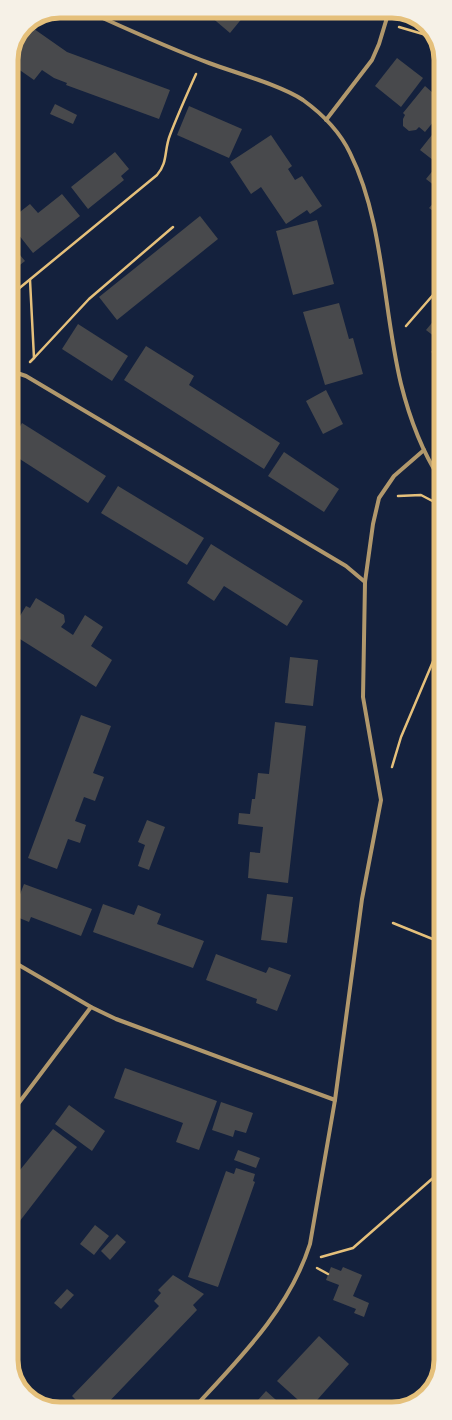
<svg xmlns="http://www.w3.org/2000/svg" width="452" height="1420" font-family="Quicksand,sans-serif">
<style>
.building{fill:#48494c}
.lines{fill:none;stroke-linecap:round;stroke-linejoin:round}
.path{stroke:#e5c07b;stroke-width:2.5}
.minor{stroke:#b1986c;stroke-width:4}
.rim{fill:none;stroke:#e5c07b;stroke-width:5}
</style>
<rect width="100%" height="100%" fill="#14213d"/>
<!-- building -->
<g class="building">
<polygon points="214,11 248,11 230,33 210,16"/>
<polygon points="27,24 67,52 170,90 159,119 66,85 67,83 54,78 42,70 34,80 11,64 11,57"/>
<polygon points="397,58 423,78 401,107 375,86"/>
<polygon points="425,86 433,93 439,87 439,115 425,132 419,127 416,130 409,131 403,126 403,119 405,115 403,113"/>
<polygon points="55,104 77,115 73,124 50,114"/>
<polygon points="189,106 242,129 229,158 177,135"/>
<polygon points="439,126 440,140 440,190 426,179 438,164 420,150"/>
<polygon points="271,135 292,166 288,169 295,180 302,176 322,206 310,214 307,210 286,224 261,187 251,194 230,162"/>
<polygon points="115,152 129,169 121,176 124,180 88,209 71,187"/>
<polygon points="62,194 80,216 33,253 11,225 11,219 30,204 38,213"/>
<polygon points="440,195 440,216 429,208"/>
<polygon points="200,216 218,239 117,320 99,297"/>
<polygon points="317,220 334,284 293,295 276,231"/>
<polygon points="11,237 19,246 15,249 25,261 11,272"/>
<polygon points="339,303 349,339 353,338 363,374 325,385 303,312"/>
<polygon points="440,313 440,359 431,352 440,341 426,330"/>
<polygon points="78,324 128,356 112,381 62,349"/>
<polygon points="146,346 194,376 189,385 280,443 264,469 124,380"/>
<polygon points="326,390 343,424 323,434 306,401"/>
<polygon points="22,423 106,476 88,503 12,454 12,440"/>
<polygon points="284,452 339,489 324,512 268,476"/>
<polygon points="118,486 204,538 187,565 101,513"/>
<polygon points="211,544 303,601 287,626 224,586 214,601 187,583"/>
<polygon points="36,598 64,615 65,622 61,627 73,635 85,615 103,627 91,646 112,660 96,687 12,634 12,629 26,606 30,608"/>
<polygon points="290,657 318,660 313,706 285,703"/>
<polygon points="81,715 111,726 93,773 104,777 95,801 84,797 75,821 86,825 80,843 68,839 57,869 28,858"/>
<polygon points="275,722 306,726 288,883 248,878 250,852 260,853 263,827 238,824 239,813 250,814 252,799 255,799 258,773 269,774"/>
<polygon points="147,820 165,827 149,870 138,866 145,845 138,842"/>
<polygon points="24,884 92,909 81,936 31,917 29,922 12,915"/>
<polygon points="267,894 293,897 287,943 261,940"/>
<polygon points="103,904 134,915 138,905 161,914 157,924 204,941 193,968 93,932"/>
<polygon points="216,954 266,973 269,967 291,975 277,1011 256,1003 257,999 206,980"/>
<polygon points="125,1068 217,1101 199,1150 176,1142 183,1123 114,1098"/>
<polygon points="221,1102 253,1113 246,1133 235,1130 233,1137 212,1130"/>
<polygon points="69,1105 105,1131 92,1151 55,1124"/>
<polygon points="53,1129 77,1147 16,1226 12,1223 12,1180"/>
<polygon points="238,1150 260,1158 256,1168 234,1160"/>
<polygon points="236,1168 255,1174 253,1181 255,1182 218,1287 188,1277 226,1171 234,1174"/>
<polygon points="95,1225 109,1236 94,1255 80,1244"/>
<polygon points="117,1234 126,1242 110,1260 101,1251"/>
<polygon points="331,1267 341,1271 343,1267 362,1275 353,1296 369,1303 364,1317 354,1313 356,1309 333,1300 339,1285 326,1280"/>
<polygon points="173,1275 204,1294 193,1305 197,1310 102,1409 85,1409 72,1396 159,1306 154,1301 161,1293 158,1290"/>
<polygon points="67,1289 74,1295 61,1309 54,1303"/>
<polygon points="319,1336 349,1364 310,1408 307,1408 277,1381"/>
<polygon points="266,1391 285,1408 251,1408"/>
<polygon points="45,1398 53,1408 40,1402"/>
</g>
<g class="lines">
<!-- path -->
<g class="path">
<polyline points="399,27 433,37"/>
<polyline points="30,280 34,358 30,362"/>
<path d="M11 295 157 175C168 163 164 150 170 135 178 114 187 94 196 74"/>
<polyline points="406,326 440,287"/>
<polyline points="34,358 89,299 173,227"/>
<polyline points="398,496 421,495 440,505"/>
<polyline points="392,767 401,737 440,645"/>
<polyline points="393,923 440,942"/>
<polyline points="321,1257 353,1248 441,1171"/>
<polyline points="317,1268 328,1274"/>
</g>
<!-- minor -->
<g class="minor">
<path d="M87 11C127 29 168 48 209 63 236 73 280 85 303 100 321 113 340 132 350 153 384 221 383 310 401 384 409 416 422 451 440 479"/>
<polyline points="326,120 372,60 379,44 389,11"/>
<polyline points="11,371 26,376 346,566 365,582"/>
<polyline points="12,961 91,1007 116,1019 335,1100"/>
<polyline points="12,1112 91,1007"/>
<path d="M194 1408C239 1359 289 1310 310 1244L335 1100 362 899 381 800 363 697 365 582 373 524 379 498 394 476 424 450"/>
</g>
</g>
<!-- crop -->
<path d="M0 0H452V1420H0ZM60 18H392A42 42 0 0 1 434 60V1360A42 42 0 0 1 392 1402H60A42 42 0 0 1 18 1360V60A42 42 0 0 1 60 18Z" fill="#f6f1e7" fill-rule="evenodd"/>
<path class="rim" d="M60 18H392A42 42 0 0 1 434 60V1360A42 42 0 0 1 392 1402H60A42 42 0 0 1 18 1360V60A42 42 0 0 1 60 18Z"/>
</svg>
